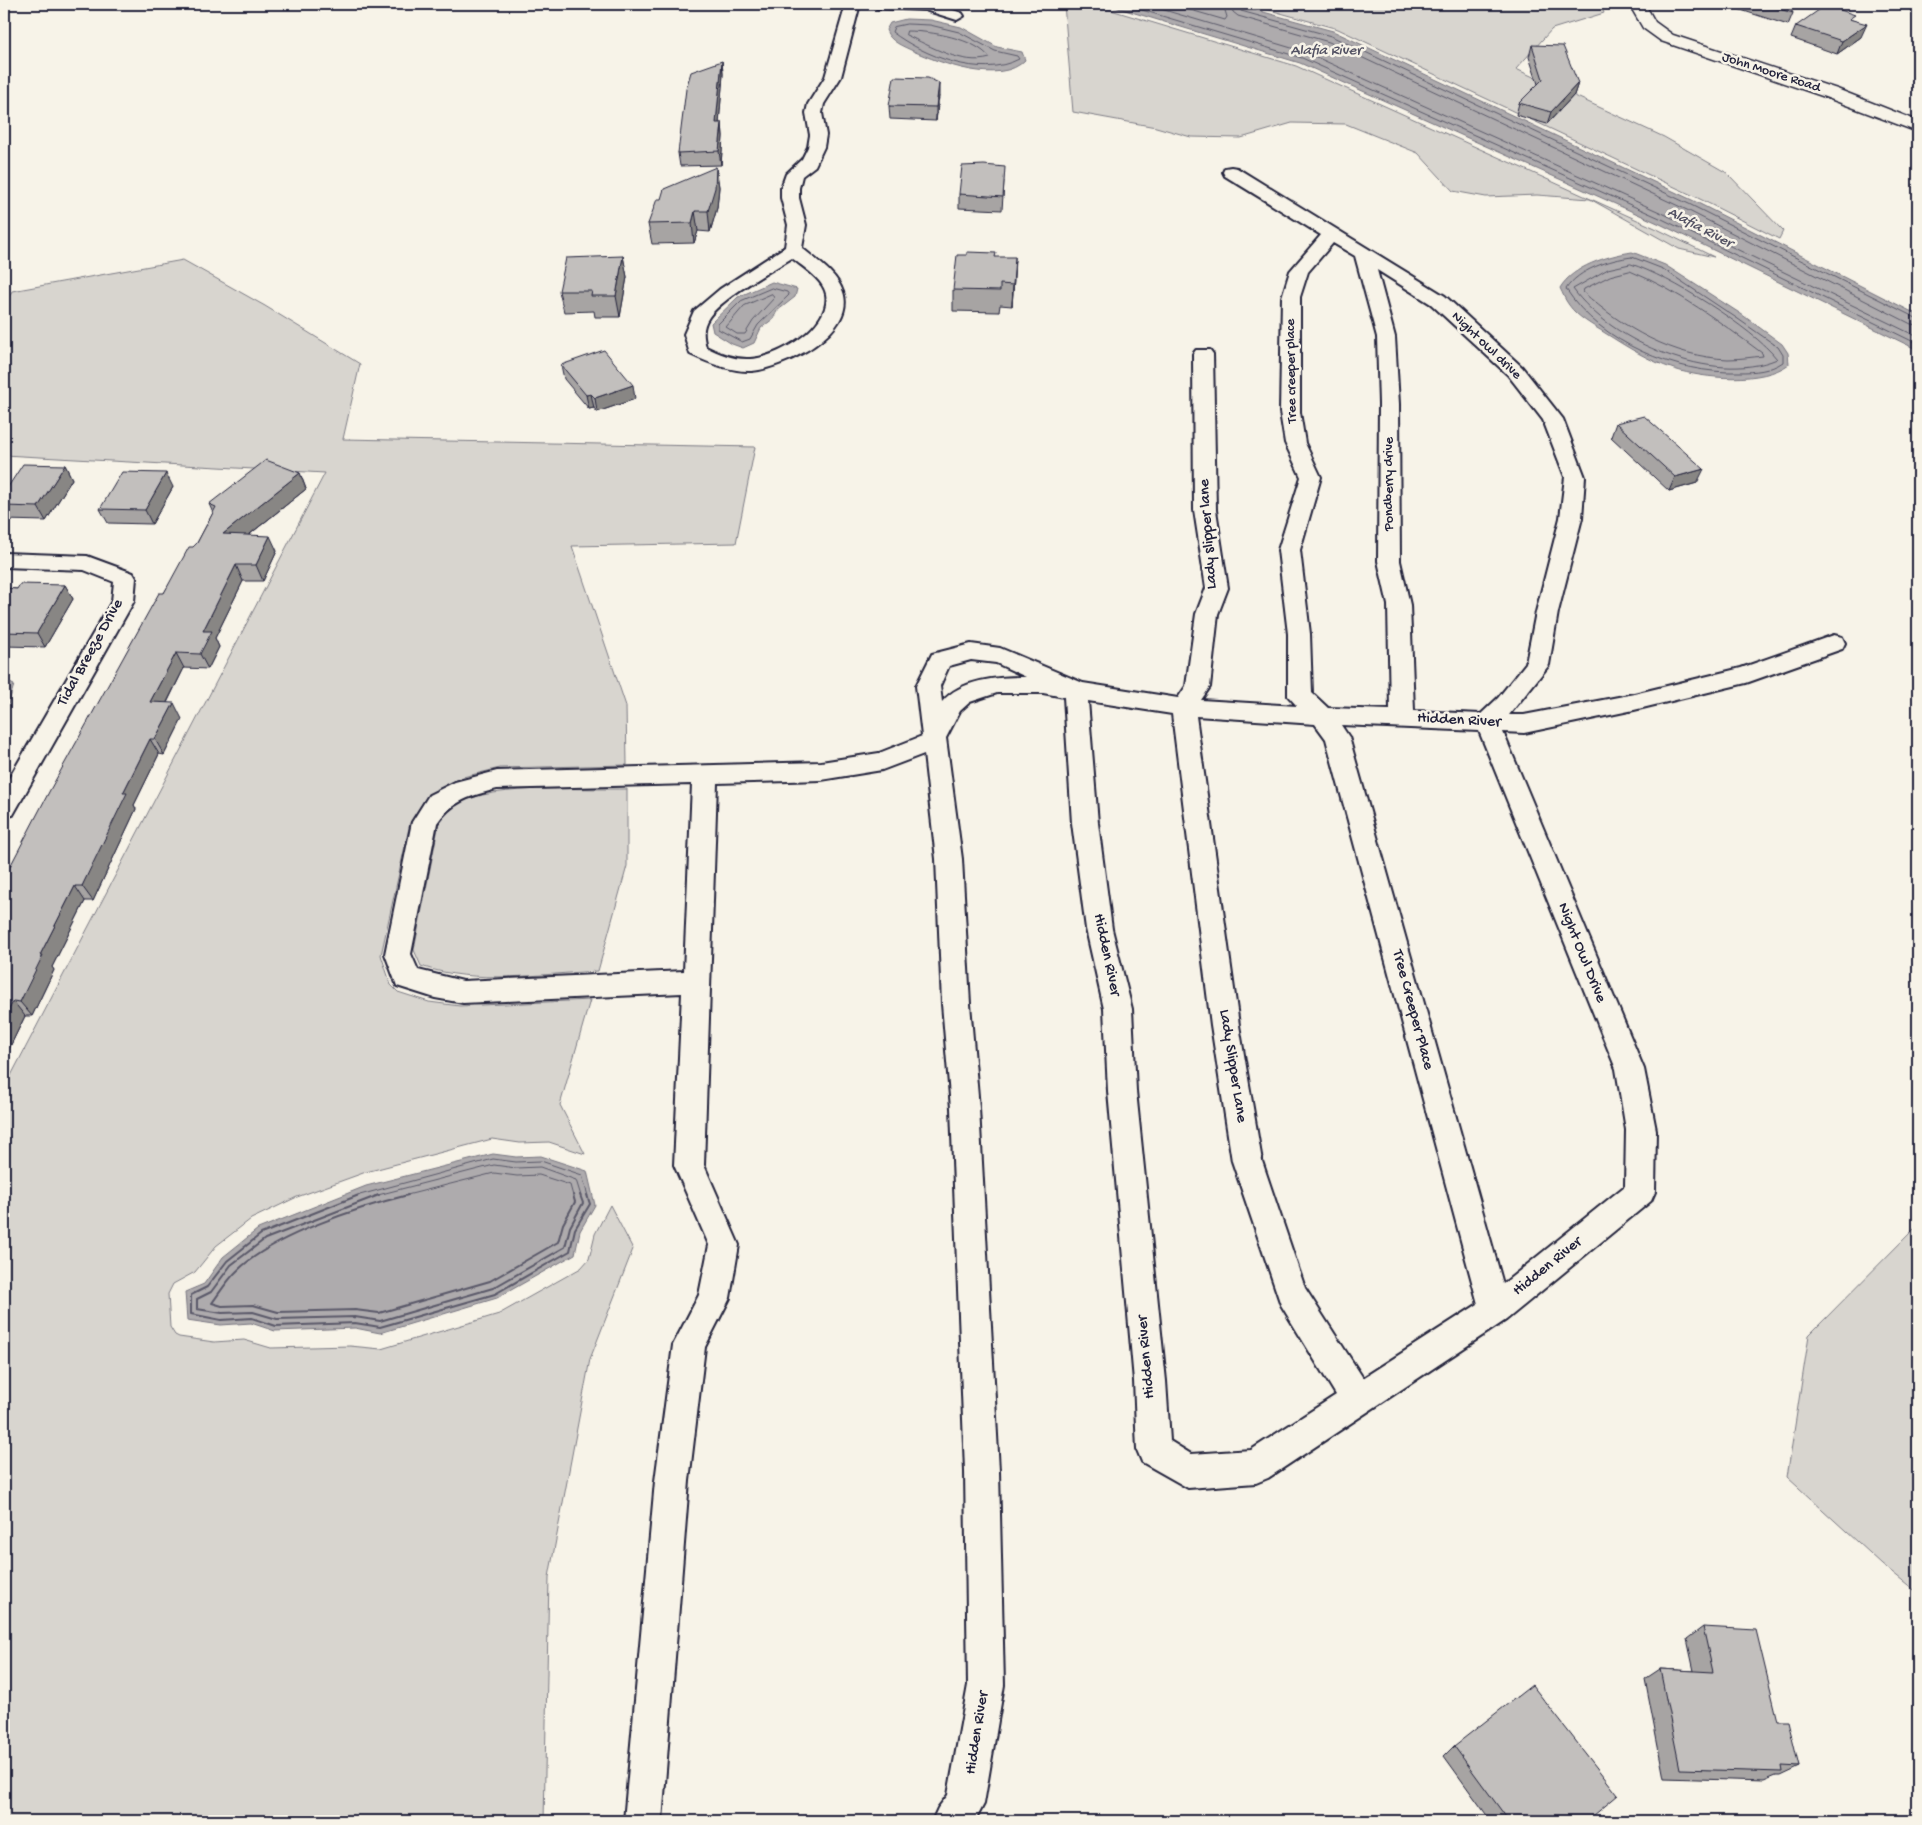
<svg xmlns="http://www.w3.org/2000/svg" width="1922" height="1825" font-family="'Gochi Hand',sans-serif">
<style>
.green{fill:#d8d5cf;stroke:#7d7c85}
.water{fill:#aeabad;stroke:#76747f}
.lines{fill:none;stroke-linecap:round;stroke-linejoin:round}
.shore-far1{stroke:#5a5969;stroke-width:1}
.shore{stroke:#5a5969;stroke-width:2}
.street-casing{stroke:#22223b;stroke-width:4}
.secondary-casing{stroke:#22223b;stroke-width:3}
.street{fill:#f7f3e8;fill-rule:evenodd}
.secondary{fill:#f7f3e8;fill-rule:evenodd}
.wall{fill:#a7a4a3;stroke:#22223b}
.shaded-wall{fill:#888684;stroke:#22223b}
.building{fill:#c2bfbd;stroke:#22223b}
.labels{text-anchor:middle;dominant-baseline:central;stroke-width:5;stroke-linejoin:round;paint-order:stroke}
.far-street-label{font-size:14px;fill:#22223b;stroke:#f7f3e8}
.far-water-label{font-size:15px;font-style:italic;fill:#535263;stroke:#f7f3e8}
.street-label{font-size:16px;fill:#22223b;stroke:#f7f3e8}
</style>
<rect width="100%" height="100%" fill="#f7f3e8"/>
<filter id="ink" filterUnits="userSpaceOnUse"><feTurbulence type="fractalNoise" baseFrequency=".02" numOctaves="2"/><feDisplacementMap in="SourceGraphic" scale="10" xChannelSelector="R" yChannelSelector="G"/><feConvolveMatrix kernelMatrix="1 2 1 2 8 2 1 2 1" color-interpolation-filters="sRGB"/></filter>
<g filter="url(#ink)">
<!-- green -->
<g class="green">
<polygon points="1064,4 1091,4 1296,66 1655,228 1714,257 1679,249 1590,199 1537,195 1486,197 1453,191 1418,153 1346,124 1292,123 1241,138 1191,137 1156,127 1073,112"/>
<polygon points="1248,4 1600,4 1604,13 1552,29 1516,69 1664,137 1727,173 1783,231 1779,239 1696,197 1338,29"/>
<polygon points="183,260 265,306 360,364 343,439 755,447 736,543 572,546 626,706 627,765 500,768 463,777 432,793 425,799 410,823 381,955 391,985 398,992 429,1002 460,1006 590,1000 560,1105 585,1154 549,1142 520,1143 492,1139 366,1172 297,1197 251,1219 216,1246 195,1272 173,1284 168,1294 170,1327 175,1335 179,1337 214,1342 244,1340 271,1348 350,1346 381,1349 499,1314 581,1268 589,1259 595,1234 610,1205 633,1249 590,1359 549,1577 544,1821 4,1821 4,1089 325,473 4,455 4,306 12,291"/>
<path d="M627 789V866L598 971C540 974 476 985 421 966L414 950 439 823C442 819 444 814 448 810 477 782 586 790 627 789Z"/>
<polygon points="1918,1225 1918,1593 1882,1564 1787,1477 1809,1335"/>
</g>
<!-- water -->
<g class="water">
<polygon points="1105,4 1234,4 1333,31 1692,200 1918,315 1918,350 1660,224 1300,63"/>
<path d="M906 19 931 20 961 27 997 47 1022 52 1025 60C1001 86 940 63 913 51 903 46 890 42 886 30L890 23Z"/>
<path d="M1632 252 1665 265 1741 314 1782 344 1788 353 1789 364C1763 384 1704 379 1674 369 1649 361 1627 347 1605 333 1594 326 1577 317 1569 305 1565 300 1563 294 1560 288 1573 266 1607 256 1632 252Z"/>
<polygon points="772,282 797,289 795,297 777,311 773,319 761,328 754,343 743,348 732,344 713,332 711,323 738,297"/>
<polygon points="4,680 14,685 4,718"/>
<polygon points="493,1154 516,1157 541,1156 587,1171 595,1205 580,1231 575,1254 497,1298 380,1333 355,1328 275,1331 251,1323 221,1325 187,1320 185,1292 204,1284 223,1257 258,1229 366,1186"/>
</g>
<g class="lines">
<!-- shore-far1 -->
<g class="shore-far1">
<polyline points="1122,4 1302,58 1662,219 1918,344"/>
<polyline points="1144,4 1305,52 1664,214 1918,337"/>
<polyline points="1170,4 1225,20 1227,17 1223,4"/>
<polyline points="1231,4 1233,12 1238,16 1329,42 1687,210 1911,324 1918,325"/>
<polyline points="1237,4 1241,11 1331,36 1689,204 1918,319"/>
<path d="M907 24 930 25 959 32 995 51 1017 56 1019 59C981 79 924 56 892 32L894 27Z"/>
<path d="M907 31C930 31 975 38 990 58 962 66 931 46 906 35Z"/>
<path d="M1632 257 1663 269 1738 319 1778 347 1783 355V362C1770 371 1755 372 1739 372 1676 374 1601 343 1566 289 1579 269 1609 260 1632 257Z"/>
<path d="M1631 264C1669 276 1753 328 1777 359 1714 386 1611 342 1573 289L1608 269Z"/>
<path d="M1630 271C1679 291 1720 322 1762 353L1763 356C1752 357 1740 359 1728 359 1673 357 1623 328 1583 292L1584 289 1610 276Z"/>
<polygon points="772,288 787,292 789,295 758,325 750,339 742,342 718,329 718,324 741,301"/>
<polygon points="772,294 774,298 753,321 745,334 737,334 726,327 744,306"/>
<polyline points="356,1196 493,1159 516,1162 541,1161 582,1175 588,1196"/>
<polyline points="374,1196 494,1165 516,1168 540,1167 576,1180 581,1196"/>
<polyline points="403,1196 494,1173 517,1176 539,1175 570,1185 573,1196"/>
</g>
<!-- shore -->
<g class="shore">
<polyline points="359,1195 261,1234 227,1261 207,1287 191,1295 191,1314 221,1320 252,1318 276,1326 355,1323 380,1327 495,1294 570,1251 575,1229 590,1204 587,1195"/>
<polyline points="379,1195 265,1239 231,1265 211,1292 197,1299 197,1309 222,1313 253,1312 277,1319 355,1317 380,1321 493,1288 565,1247 570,1227 583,1203 580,1195"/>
<path d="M408 1195C360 1207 274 1235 238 1270 228 1279 220 1292 212 1303L222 1306 253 1305 278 1312 355 1310 379 1313 490 1281 558 1242 563 1224 575 1202 573 1195"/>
</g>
<defs>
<g id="street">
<path d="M846 4H860L841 77 824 104 822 113 826 135 824 147 815 166 802 176 799 188V198L806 225 802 248C816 260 837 273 843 292 857 332 784 368 752 371 731 372 709 363 690 354L684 334 694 311 720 289 785 247 788 225 781 198V188L786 174 802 159 808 147 810 135 806 113 808 104 825 77ZM792 258C803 267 823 279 826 294 832 326 778 358 750 359 734 360 720 354 706 347 703 336 702 327 709 317 725 296 769 272 792 258Z"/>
<polygon points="870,4 935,4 962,13 964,16 957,20 925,10 877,8"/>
<path d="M1231 167 1237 168 1445 296 1522 367 1563 419 1585 477 1582 518 1558 612 1549 665 1509 715H1524L1634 694 1741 668 1834 635 1842 637 1845 643 1842 649 1746 683 1634 710 1524 733 1503 732 1644 1069 1656 1130 1655 1192 1651 1201 1506 1320 1268 1478 1256 1483 1188 1488 1142 1462 1137 1450 1134 1381 1108 1091 1104 1009 1086 929 1072 823 1064 697 1043 693H997L970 702 960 711 946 738 962 859 970 1004 979 1108 999 1471 1004 1685 984 1804 975 1821H932L938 1808 948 1795 968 1685 965 1471 951 1108 942 1004 936 859 924 754 882 770 821 780 717 783 704 1165 739 1245 730 1298 705 1347 689 1481 662 1821H624L655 1481 673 1345 699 1295 709 1245 674 1165 682 993 463 1003 435 998 397 986 385 954 412 822 429 795 455 782 497 771 821 762 879 753 922 736 916 686 932 654 971 644 1000 648 1083 683 1178 698 1186 686 1196 614 1206 588 1194 510 1193 354 1196 350H1210L1213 354 1216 510 1228 588 1218 614 1210 687 1201 700 1297 706 1288 696V634L1278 550 1301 477 1285 443 1280 412 1282 297 1290 271 1321 235 1225 176 1223 172 1225 168ZM1333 243 1355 256 1377 337 1379 404 1378 561 1388 605 1390 710 1328 708 1312 693 1310 634 1300 550 1321 477 1305 443 1300 412V297L1308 272ZM1377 270 1431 304 1508 375 1543 420 1565 477 1560 518 1536 612 1526 663 1498 698 1481 714 1414 711 1410 605 1400 561 1399 404 1395 337ZM971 660 996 663 1026 677C998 677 961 679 942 702L940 686 949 666ZM1088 701 1172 714 1211 1025 1232 1161 1281 1305 1336 1395 1251 1450 1191 1454 1170 1441 1166 1381 1136 1091 1132 1009 1112 929 1098 823ZM1196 716 1315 724 1326 739 1478 1304 1363 1378 1305 1288 1262 1161 1239 1025ZM1341 725 1479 731 1616 1069 1626 1130 1625 1186 1503 1284 1349 737ZM692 784 684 971 463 981 418 970 411 954 437 823C453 800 471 796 497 789Z"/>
<polygon points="4,553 87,556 133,573 136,578 134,601 13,815 4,817 4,787 112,601 114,582 84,570 4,567"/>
</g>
<polygon id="secondary" points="1629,4 1645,4 1655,22 1673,35 1837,89 1918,121 1918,132 1825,97 1661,41 1643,28"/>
</defs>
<!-- street casing -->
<use href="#street" class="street-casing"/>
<!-- secondary casing -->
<use href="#secondary" class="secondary-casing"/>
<!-- street -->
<use href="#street" class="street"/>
<!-- secondary -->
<use href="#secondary" class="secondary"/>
</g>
<!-- wall -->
<g class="wall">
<polygon points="1722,4 1787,4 1793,13 1788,25"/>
<polygon points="1853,20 1861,37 1837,54 1791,38 1796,26"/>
<polygon points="1532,45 1578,83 1574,95 1547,124 1516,115 1519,103 1538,84 1529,57"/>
<polygon points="722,61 723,74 719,123 722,123 723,136 721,165 680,166 678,153"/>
<polygon points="939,96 936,121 890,119 889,106"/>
<polygon points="716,167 719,187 717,208 710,232 698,231 694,243 652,244 648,224 661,199"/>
<polygon points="1004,181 1002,210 959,208 959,194"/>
<polygon points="623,256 627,277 620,317 595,317 594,311 564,312 559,291"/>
<polygon points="996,257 1014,278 1012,306 1000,305 999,312 953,311 953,290"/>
<polygon points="561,365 635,399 597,412 594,408 589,409 564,379"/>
<polygon points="1616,423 1697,483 1669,491 1611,437"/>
<polygon points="65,465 72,479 46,521 4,520 4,493"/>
<polygon points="300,473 306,489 249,535 277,551 263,581 243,581 215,638 219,647 208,669 184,668 167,703 182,719 164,755 159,754 134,805 136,809 93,901 85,901 52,967 54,970 32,1016 25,1016 4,1059 4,878 164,593 193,547 197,543 213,513 209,504"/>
<polygon points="173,487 152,524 108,523 100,509"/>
<polygon points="65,585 73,599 45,647 4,646 4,588 17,589"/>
<polygon points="1703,1627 1778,1721 1799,1767 1780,1776 1776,1776 1764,1781 1664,1778 1645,1679 1660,1669 1694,1671 1687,1639"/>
<polygon points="1454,1746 1587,1821 1491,1821 1444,1756"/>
<polygon points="1918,1812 1918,1821 1912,1821"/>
</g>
<!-- shaded-wall -->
<g class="shaded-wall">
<polygon points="1867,24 1861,37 1837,54 1842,41"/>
<polygon points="722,61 723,74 718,136 716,123"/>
<polygon points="939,83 939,96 936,121 936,107"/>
<polygon points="1578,83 1574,95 1547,124 1551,112"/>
<polygon points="722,123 723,136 721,165 719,151"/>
<polygon points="716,167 719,187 717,208 710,232 708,211"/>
<polygon points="695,211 698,231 694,243 692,223"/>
<polygon points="623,256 627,277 620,317 616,296"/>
<polygon points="1015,257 1014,278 1012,306 1013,285"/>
<polygon points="633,385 635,399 597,412 595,398"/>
<polygon points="591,394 594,408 589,409 586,395"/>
<polygon points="65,465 72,479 46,521 38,507"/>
<polygon points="1704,469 1697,483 1669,491 1675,477"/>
<polygon points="166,473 173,487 152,524 145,510"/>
<polygon points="300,473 306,489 230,550 223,534"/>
<polygon points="270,536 277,551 263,581 256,565"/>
<polygon points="236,565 243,581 215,638 219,647 208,669 200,654 203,631"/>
<polygon points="65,585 73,599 45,647 37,633"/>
<polygon points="176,653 184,668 159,718 150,702"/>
<polygon points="174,703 182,719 164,755 155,739"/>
<polygon points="150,739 159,754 134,805 136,809 93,901 82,886 123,793"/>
<polygon points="75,886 85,901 52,967 54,970 32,1016 20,1002 40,955"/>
<polygon points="13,1001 25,1016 4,1059 4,1020"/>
</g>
<!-- building -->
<g class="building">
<polygon points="1762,4 1787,4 1793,13"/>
<polygon points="1826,5 1855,15 1849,19 1867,24 1842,41 1796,26"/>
<polygon points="1532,45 1563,46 1578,83 1551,112 1519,103 1543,79"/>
<polygon points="722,61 716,123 722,123 719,151 678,153 686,89 691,72"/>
<polygon points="894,77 928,78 939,83 936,107 889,106"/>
<polygon points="984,165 1005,167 1003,197 959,194 962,166"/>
<polygon points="716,167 715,188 708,211 695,211 692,223 648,224 657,199 661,199 664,189"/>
<polygon points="967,252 996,253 995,257 1015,257 1013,285 1000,284 1000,291 953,290 957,255 967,255"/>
<polygon points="623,256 616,296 591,296 592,291 559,291 566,258"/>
<polygon points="604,350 633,385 595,398 591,394 586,395 561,365"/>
<polygon points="1644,416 1704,469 1675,477 1616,423"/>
<polygon points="266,460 300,473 223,534 270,536 256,565 236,565 203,631 212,631 200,654 176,653 150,702 174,703 155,739 150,739 123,793 127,793 82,886 75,886 40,955 43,955 20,1002 13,1001 4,1020 4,878 50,790 159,593 164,593 189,547 193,547 197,543 216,507 209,504"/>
<polygon points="23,464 65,465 38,507 4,506 4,493"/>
<polygon points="122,472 166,473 145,510 100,509"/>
<polygon points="20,584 65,585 37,633 4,632 4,588 17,589"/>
<polygon points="1703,1627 1756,1630 1778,1721 1788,1721 1799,1767 1781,1766 1782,1772 1680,1769 1660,1669 1713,1672"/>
<polygon points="1532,1685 1618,1795 1587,1821 1508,1821 1509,1821 1454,1746"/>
</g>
</g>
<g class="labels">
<!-- far-street labels -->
<g class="far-street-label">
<text transform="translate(1771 73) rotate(18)">John Moore Road</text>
<text transform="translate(1486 346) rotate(44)">Night owl drive</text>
<text transform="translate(1292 371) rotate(-91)">Tree creeper place</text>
<text transform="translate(1389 484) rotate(-90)">Pondberry drive</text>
</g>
<!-- far-water labels -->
<g class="far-water-label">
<text x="1326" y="51">Alafia River</text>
<text transform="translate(1700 228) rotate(28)">Alafia River</text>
</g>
<!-- street labels -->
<g class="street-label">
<text transform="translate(1209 534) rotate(-94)">Lady slipper lane</text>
<text transform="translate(91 653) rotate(-61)">Tidal Breeze Drive</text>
<text transform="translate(1459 721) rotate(3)">Hidden River</text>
<text transform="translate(1581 953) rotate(68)">Night Owl Drive</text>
<text transform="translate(1106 955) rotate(78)">Hidden River</text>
<text transform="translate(1412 1010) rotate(75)">Tree Creeper Place</text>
<text transform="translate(1232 1066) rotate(81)">Lady Slipper Lane</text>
<text transform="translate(1548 1267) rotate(-39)">Hidden River</text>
<text transform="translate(1147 1357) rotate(-95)">Hidden River</text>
<text transform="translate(978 1733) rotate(-81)">Hidden River</text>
</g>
</g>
<!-- margin -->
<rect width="1922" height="1825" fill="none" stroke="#f7f3e8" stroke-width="20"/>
<rect x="10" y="10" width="1902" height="1805" fill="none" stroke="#22223b" stroke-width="2" filter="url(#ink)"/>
</svg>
